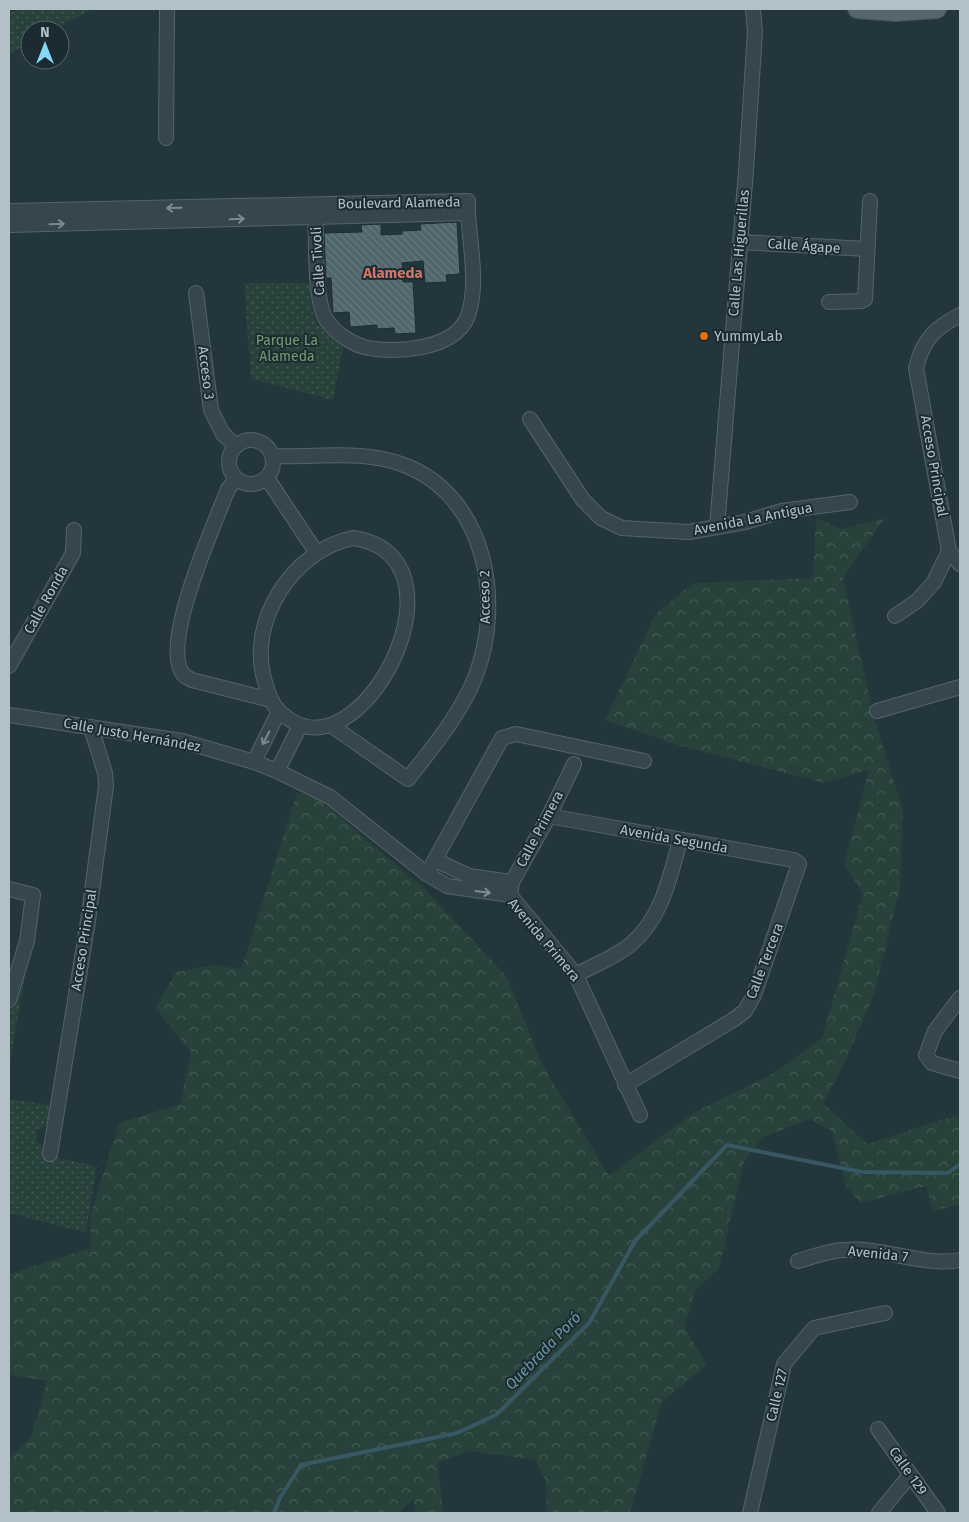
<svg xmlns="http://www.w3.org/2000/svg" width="969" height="1522" font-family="'Fira Sans',sans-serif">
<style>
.grass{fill:url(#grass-dots)}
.forest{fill:url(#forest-crowns)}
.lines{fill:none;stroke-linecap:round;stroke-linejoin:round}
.stream{stroke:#375862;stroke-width:4}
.building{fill:url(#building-back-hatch);stroke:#1e2d33}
.minor-casing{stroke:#55646a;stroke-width:16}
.major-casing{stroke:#435258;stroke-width:20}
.minor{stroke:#37464c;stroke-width:14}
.major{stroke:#55666c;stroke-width:18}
.oneway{stroke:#7b8a90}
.food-dot{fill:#e8710a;stroke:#1c2b31;stroke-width:2}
.labels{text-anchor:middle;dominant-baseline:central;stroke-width:4;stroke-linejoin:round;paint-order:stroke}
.street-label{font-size:14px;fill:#b2c1c7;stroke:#1c2b31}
.poi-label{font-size:14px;fill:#b2c1c7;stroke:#1c2b31;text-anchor:start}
.park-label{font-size:14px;fill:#759d71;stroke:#1c2b31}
.neighbourhood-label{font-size:15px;font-weight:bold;fill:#d5756a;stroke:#1c2b31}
.water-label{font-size:15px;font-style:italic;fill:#6c98a6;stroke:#1c2b31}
</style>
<defs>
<pattern id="grass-dots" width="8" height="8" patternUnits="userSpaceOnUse" patternTransform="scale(1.25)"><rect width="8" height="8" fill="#28413a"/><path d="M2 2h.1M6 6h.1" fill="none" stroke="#455b55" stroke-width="1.8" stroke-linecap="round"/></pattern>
<pattern id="forest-crowns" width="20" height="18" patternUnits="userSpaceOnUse" patternTransform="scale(1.25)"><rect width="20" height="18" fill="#28413a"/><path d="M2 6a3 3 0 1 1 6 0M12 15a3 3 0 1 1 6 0" fill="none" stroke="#455b55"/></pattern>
<pattern id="building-back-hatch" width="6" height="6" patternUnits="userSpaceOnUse" patternTransform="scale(1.25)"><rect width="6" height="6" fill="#50656c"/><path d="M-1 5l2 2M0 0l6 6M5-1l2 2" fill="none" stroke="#677980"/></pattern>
</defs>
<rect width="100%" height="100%" fill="#23363c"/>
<!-- grass -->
<g class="grass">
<polygon points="19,9 93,9 53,30 30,30 30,43 9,54 9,13"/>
<path d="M244 283H310C311 320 314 325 343 347L333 400 251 379Z"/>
<polygon points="28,957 9,1070 9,1013"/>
<polygon points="9,1099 51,1105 48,1125 37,1130 36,1141 43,1147 44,1155 97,1166 86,1233 9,1213 9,1137 11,1122 9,1121"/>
</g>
<!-- forest -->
<polygon class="forest" points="816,518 841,529 885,518 843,577 874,717 903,811 900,888 874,995 842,1068 823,1103 867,1144 960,1114 960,1204 933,1211 926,1186 860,1203 846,1186 832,1131 809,1119 762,1138 744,1162 719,1268 696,1290 684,1327 707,1365 662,1402 630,1513 547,1513 546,1481 535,1460 469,1451 438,1463 443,1513 417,1513 413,1499 399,1513 9,1513 9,1459 31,1437 47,1381 9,1375 9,1274 90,1248 91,1214 119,1123 180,1104 191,1052 155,1008 176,972 212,965 241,969 297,793 316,797 426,890 507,977 541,1062 609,1176 693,1113 772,1074 822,1038 863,893 844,865 869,770 824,783 677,745 605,720 655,615 693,583 813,578"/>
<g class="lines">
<!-- stream -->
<polyline class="stream" points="274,1513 280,1498 301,1465 457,1433 496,1415 589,1323 635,1241 727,1145 862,1172 948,1173 960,1164"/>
</g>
<!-- building -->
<polygon class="building" points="457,222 460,274 446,275 447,282 425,283 423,261 402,263 403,282 413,282 416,333 395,334 394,328 377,329 377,325 350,327 349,312 333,313 331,278 326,278 324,233 362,232 361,225 381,224 381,235 402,234 402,231 421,230 420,224"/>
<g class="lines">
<defs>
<g id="minor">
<polyline points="166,138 167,9"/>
<path d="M315 209C317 235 313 301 327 321 335 332 350 343 364 347 394 354 453 350 467 318 479 290 470 244 468 213"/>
<polyline points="9,211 468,201 468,213 9,225"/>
<polyline points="740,242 867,249"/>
<polyline points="196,293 211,410 223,434 236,446"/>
<polyline points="829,302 861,301 865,299 870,201"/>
<polyline points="530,419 583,500 601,518 622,528 689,532 745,522 782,511 850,502"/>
<circle cx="251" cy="462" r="22"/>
<path d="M273 456C317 458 363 449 404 465 486 496 504 601 476 675 461 714 433 747 408 779L332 726"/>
<polyline points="267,478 316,552"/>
<path d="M236 479 228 489C215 523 160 644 183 674 185 677 189 678 192 680L271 700"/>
<polyline points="717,527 746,171 755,32 753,9"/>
<path d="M353 538C473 555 368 767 292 721 274 710 271 702 265 682 246 622 293 550 353 538Z"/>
<polyline points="949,551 960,564"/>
<path d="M895 616 917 601 934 582 949 551 916 368C923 339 935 328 960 315"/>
<polyline points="9,666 73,553 74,530"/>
<polyline points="877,711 960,687"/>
<polyline points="9,715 182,741 254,762 277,771 330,797 427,874 447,886 510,895 576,975 640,1115"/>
<polyline points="254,762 278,713"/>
<polyline points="277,771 300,726"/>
<polyline points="549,816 794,860 799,864 754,995 745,1011 733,1020 625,1085"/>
<polyline points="435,860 469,876 512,882"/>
<polyline points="427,874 502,738 516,734 644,761"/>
<polyline points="9,889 33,895 27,941 9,1000"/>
<polyline points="510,895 512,882 549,816 574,764"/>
<path d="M576 975C594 965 616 957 631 944 662 918 670 877 680 840"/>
<polyline points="960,998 935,1031 926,1055 932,1063 960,1071"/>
<polyline points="50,1154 88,921 106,786 105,773 91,727"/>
<path d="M798 1261C812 1257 828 1251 843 1250 882 1246 921 1267 960 1260"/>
<polyline points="878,1429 938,1513"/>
<polyline points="750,1513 784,1364 814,1328 885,1313"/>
<polyline points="879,1513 910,1475"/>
</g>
<polyline id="major" points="857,9 895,12 937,9"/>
</defs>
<!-- minor casing -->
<use href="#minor" class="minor-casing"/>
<!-- major casing -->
<use href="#major" class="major-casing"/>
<!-- minor -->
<use href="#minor" class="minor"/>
<!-- major -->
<use href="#major" class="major"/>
</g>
<!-- one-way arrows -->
<defs><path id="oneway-shaft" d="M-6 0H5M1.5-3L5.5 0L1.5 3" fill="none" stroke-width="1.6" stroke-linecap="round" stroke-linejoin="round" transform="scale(1.25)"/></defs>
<g class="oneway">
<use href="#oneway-shaft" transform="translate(174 208) rotate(179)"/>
<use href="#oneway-shaft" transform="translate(237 219) rotate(-2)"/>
<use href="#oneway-shaft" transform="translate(57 224) rotate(-2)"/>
<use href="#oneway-shaft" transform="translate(266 738) rotate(117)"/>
<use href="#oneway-shaft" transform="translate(483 892) rotate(7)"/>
</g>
<!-- markers -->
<circle class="food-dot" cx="704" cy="336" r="5"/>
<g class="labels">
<!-- street labels -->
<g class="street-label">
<text transform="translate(399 203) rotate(-1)">Boulevard Alameda</text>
<text transform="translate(804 246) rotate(4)">Calle Ágape</text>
<text transform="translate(739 253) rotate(-85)">Calle Las Higuerillas</text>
<text transform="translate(318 261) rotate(-93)">Calle Tivoli</text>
<text transform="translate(206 373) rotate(83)">Acceso 3</text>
<text transform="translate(934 466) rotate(80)">Acceso Principal</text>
<text transform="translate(753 519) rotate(-11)">Avenida La Antigua</text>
<text transform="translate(485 597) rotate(-91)">Acceso 2</text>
<text transform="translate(46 600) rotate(-61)">Calle Ronda</text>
<text transform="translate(132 735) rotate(10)">Calle Justo Hernández</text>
<text transform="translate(540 829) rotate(-62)">Calle Primera</text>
<text transform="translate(674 839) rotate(10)">Avenida Segunda</text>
<text transform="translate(84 940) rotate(-81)">Acceso Principal</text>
<text transform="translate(544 940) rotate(50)">Avenida Primera</text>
<text transform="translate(765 961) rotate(-69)">Calle Tercera</text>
<text transform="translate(878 1254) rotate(6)">Avenida 7</text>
<text transform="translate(777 1395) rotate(-77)">Calle 127</text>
<text transform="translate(908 1471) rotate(55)">Calle 129</text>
</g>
<!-- poi labels -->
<g class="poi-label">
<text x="714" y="336">YummyLab</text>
</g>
<!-- park labels -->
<g class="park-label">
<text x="287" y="340">Parque La<tspan x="287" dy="16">Alameda</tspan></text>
</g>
<!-- neighbourhood labels -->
<g class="neighbourhood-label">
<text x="393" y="273">Alameda</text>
</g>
<!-- water labels -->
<g class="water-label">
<text transform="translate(543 1351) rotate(-46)">Quebrada Poró</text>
</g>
</g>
<!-- border -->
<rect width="969" height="1522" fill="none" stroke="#b2c1c7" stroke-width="20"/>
<!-- north arrow -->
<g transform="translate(45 45)"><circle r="24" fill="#1c2b31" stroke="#58676d"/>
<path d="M0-4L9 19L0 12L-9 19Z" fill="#88d7f6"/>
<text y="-8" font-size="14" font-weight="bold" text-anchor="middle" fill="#b2c1c7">N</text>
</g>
</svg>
